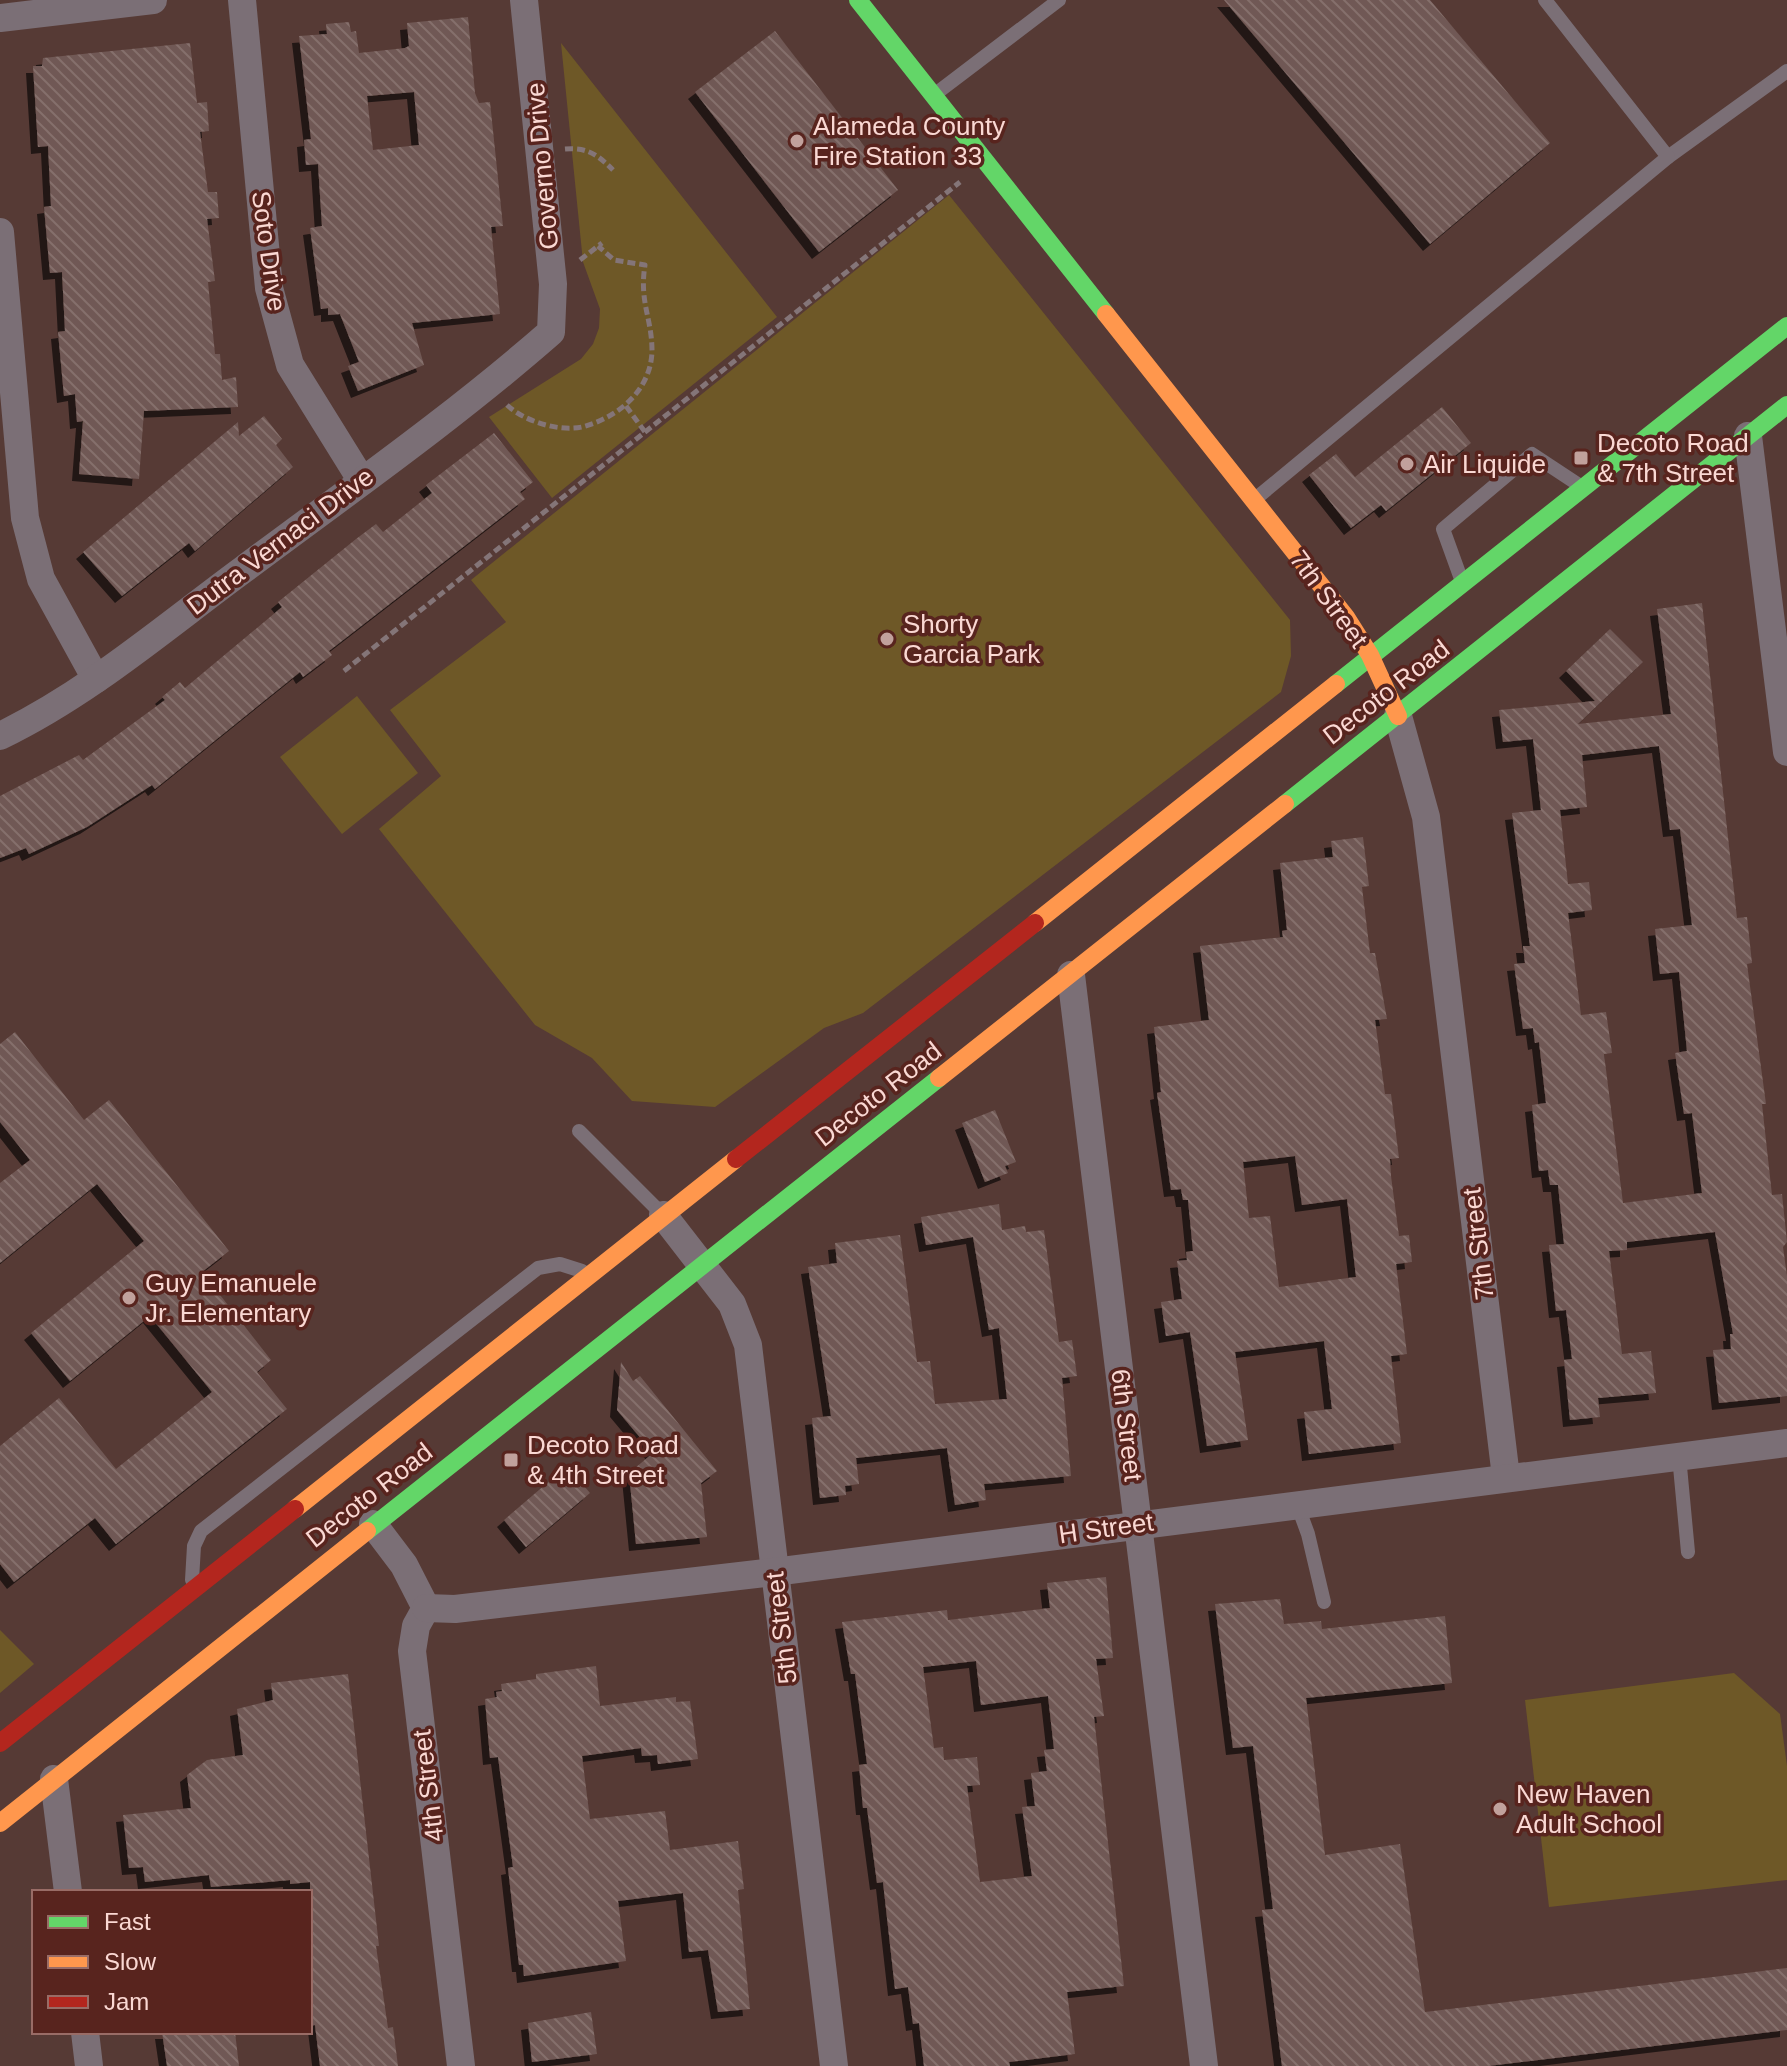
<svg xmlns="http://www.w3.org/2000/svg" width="1787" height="2066" font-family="Helvetica,sans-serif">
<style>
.park{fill:#6e5827}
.building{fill:url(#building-back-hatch);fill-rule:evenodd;filter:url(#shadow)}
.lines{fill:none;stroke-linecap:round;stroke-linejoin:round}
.path{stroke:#847578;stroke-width:5;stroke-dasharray:8 4;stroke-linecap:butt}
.lane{stroke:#7b6f76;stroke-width:14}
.street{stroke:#7b6f76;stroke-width:28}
.fast{stroke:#63d668;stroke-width:18}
.slow{stroke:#ff974d;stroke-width:18}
.jam{stroke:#b3261e;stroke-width:18}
.poi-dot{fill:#c1a19c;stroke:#58241e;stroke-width:3}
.labels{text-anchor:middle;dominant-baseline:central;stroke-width:7;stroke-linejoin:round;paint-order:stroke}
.poi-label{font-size:26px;fill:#fad8d3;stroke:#58241e;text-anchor:start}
.street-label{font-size:26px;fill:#fad8d3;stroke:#58241e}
</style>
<defs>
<pattern id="building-back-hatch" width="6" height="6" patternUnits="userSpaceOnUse" patternTransform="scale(2)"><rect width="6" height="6" fill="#705854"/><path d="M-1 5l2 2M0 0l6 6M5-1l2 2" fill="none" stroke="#856f6c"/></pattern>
<filter id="shadow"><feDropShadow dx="-7" dy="7" stdDeviation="0" flood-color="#0009"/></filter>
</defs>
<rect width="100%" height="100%" fill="#563a35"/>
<!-- park -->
<g class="park">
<polygon points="561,43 777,317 552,498 489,417 581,359 593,344 599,328 600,309 583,262"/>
<polygon points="949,195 1290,620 1291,656 1281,692 863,1013 824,1028 715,1107 632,1101 592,1058 535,1025 379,829 441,776 390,710 506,622 471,580"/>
<polygon points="357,696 418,773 342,834 280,757"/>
<polygon points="0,1630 34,1664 0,1693"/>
<polygon points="1734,1673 1780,1714 1787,1766 1787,1880 1549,1907 1525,1700"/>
</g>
<!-- building -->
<g class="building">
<polygon points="1224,0 1430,0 1550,143 1430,244"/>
<path d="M468 17 475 93 479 103 490 102 503 226 491 227 500 314 412 323 424 365 358 391 348 366 359 362 340 314 328 315V308L321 309 310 228 322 226 318 164 306 165 304 140 311 139 299 36 327 34 326 24 349 22 351 32 356 31 359 53 405 48 409 46 407 23ZM414 92 419 145 373 150 367 96Z"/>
<polygon points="775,31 898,190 819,252 695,92"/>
<polygon points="190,43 197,103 207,102 209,131 200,132 208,192 217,192 219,218 207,219 215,281 208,282 215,354 220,354 222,380 236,377 238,407 144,411 139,479 79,474 83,421 77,422 75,394 64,396 58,332 65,331 62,272 50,273 44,207 51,206 48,146 38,147 33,66 42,66 43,58"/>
<polygon points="1442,407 1471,443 1386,511 1381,505 1351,528 1309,475 1336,454 1355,477"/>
<polygon points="264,416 282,439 276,445 293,467 195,551 189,543 122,596 83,552 238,422 239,436"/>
<polygon points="494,433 533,482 520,492 525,499 329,651 332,655 303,677 300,672 155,789 152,785 87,827 29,854 26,848 0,858 0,796 79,755 83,760 165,700 162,697 180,682 185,688 282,607 278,602 356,539 376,524 383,532 432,493 426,485"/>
<path d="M1702 603 1737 918 1747 917 1752 963 1747 964 1766 1104H1762L1772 1195 1782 1194 1787 1242 1783 1247 1787 1276V1396L1719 1403 1713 1350 1731 1349 1730 1334H1733L1715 1232 1627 1242V1250L1609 1251 1622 1354 1651 1351 1656 1393 1598 1398 1600 1417 1570 1420 1564 1360 1572 1359 1566 1310 1556 1311 1549 1245 1564 1244 1558 1185H1550L1548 1170 1539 1171 1532 1105 1546 1103 1539 1042 1535 1043 1533 1028 1523 1029 1514 964 1525 963 1523 946H1530L1512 813 1541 810 1533 739 1503 742 1499 710 1595 701 1566 671 1610 629 1643 662 1578 724 1671 714 1657 609ZM1659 746 1670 830 1680 829 1692 925 1655 929 1660 974 1679 972 1687 1051 1675 1053 1684 1114 1692 1113 1702 1193 1623 1203 1604 1054 1612 1053 1606 1012 1581 1015 1568 913 1592 910 1589 882 1568 884 1560 810 1587 807 1582 755Z"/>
<path d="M1363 837 1369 886 1362 887 1370 953H1375L1387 1019 1375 1020 1385 1094H1391L1399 1158 1390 1159 1391 1176 1399 1236 1409 1235 1412 1262 1396 1264 1407 1354 1391 1356 1401 1443 1309 1454 1304 1412 1332 1409 1324 1341 1235 1352 1248 1440 1207 1446 1190 1332 1166 1336 1161 1302 1182 1299 1177 1261 1187 1260 1186 1252 1193 1251 1188 1200H1183L1181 1189 1171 1190 1157 1093 1161 1092 1154 1027 1209 1020 1200 946 1283 937 1282 931 1287 930 1280 863 1333 857 1331 841ZM1295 1156 1302 1205 1347 1199 1356 1277 1279 1287 1270 1216 1249 1218 1243 1162Z"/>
<polygon points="15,1032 84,1120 109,1100 229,1251 202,1272 271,1360 257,1372 287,1409 116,1544 95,1518 14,1582 0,1564 0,1446 59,1398 116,1469 212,1392 150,1316 70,1381 31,1333 144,1241 97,1184 0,1263 0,1183 30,1160 0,1122 0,1044"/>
<polygon points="995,1110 1016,1162 1005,1166 1008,1173 985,1182 962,1123"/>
<polygon points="999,1204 1002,1230 1025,1226 1026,1232 1044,1230 1059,1342 1072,1340 1077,1376 1062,1378 1071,1476 984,1484 986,1500 955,1505 947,1448 856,1458 859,1484 845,1486 846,1495 820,1498 812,1418 831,1416 808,1267 837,1263 835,1243 900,1235 917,1362 930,1361 935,1404 1007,1399 999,1328 989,1330 973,1237 926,1245 921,1217"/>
<polygon points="621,1362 633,1381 640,1376 717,1471 701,1483 707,1537 636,1544 629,1473 653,1453 617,1410"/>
<polygon points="567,1466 590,1493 526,1547 504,1520"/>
<path d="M1106 1577 1113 1658 1096 1659 1104 1716 1094 1717 1124 1986 1067 1992 1075 2054 1009 2062 1010 2066H924L919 2023 913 2024 908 1987 895 1989 883 1882 877 1883 867 1808H863L859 1765 867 1764 855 1674H851L842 1622 947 1610 948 1620 1050 1608 1047 1583ZM976 1661 981 1705 1048 1696 1054 1749 1044 1750 1047 1771 1031 1773 1035 1806 1022 1807 1032 1876 980 1882 967 1786 980 1785 977 1757 944 1760 943 1747 934 1748 923 1667Z"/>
<polygon points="1280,1599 1284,1624 1321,1621 1322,1629 1445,1616 1452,1683 1306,1698 1325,1855 1400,1844 1425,2012 1787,1968 1787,2030 1488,2066 1282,2066 1262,1910 1273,1909 1253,1746 1233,1748 1215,1604"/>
<polygon points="596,1666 600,1706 676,1697 676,1702 690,1701 698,1759 658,1764 657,1755 642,1756 641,1748 582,1756 590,1819 665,1811 670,1850 738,1841 744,1889 738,1890 750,2009 718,2012 708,1950 689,1952 683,1893 618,1901 626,1961 524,1976 523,1965 519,1965 508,1868 513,1867 498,1757 490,1758 485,1699 497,1697 496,1692 502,1691 501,1684 536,1679 536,1674"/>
<polygon points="348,1674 379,1946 376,1946 388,2028 393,2027 398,2066 320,2066 315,2025 310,2026 310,1882 290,1884 290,1880 211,1887 209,1875 145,1882 143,1867 129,1868 123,1815 191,1808 187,1775 207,1760 243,1755 237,1709 273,1700 271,1683"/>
<polygon points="591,2012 597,2054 532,2062 528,2023"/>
<polygon points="162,2032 235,2032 239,2066 167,2066"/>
</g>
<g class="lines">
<!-- path -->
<g class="path">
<path d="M565 149C587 147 598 155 613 170"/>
<polyline points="580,260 602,243"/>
<path d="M507 405C524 421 558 432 582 427 617 418 651 391 652 351 652 318 639 302 645 265L614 260 598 246"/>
<polyline points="626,406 645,432"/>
<polyline points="344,671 960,182"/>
</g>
<!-- lane -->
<g class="lane">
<polyline points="934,95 1059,0"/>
<polyline points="1668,157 1787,71"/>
<polyline points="1254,500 1668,157 1545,0"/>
<polyline points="1460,576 1443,529 1532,454 1579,485"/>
<polyline points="579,1131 660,1212"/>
<polyline points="1679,1456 1688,1552"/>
<polyline points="1297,1504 1308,1534 1324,1602"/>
<polyline points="192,1580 194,1546 201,1531 538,1268 560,1264 582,1271"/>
</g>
<!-- street -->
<g class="street">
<polyline points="242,0 269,288 290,365 362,481"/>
<polyline points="0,18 153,0"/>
<polyline points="0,232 25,518 41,579 96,679"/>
<polyline points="1748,436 1787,752"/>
<polyline points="1398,716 1426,817 1506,1477"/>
<path d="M0 736C89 693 165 627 244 569 347 492 454 417 551 332L553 284 524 0"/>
<polyline points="1071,975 1204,2066"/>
<polyline points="663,1215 732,1304 748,1345 834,2066"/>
<polyline points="373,1524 404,1565 426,1608 416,1626 412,1651 461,2066"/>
<polyline points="426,1608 455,1609 774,1572 1787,1443"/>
<polyline points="54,1779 68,1892"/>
<polyline points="85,2032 89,2066"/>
</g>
<!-- fast -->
<g class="fast">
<polyline points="858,0 1106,314"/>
<polyline points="1336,684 1787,326"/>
<polyline points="1285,804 1787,405"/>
<polyline points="367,1531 939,1078"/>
</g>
<!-- slow -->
<g class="slow">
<polyline points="1106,314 1346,617 1370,655 1398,716"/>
<polyline points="1035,923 1336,684"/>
<polyline points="939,1078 1285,804"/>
<polyline points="295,1509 736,1159"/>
<polyline points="0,1823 367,1531"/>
</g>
<!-- jam -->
<g class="jam">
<polyline points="736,1159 1035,923"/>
<polyline points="0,1743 295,1509"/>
</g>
</g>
<!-- markers -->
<g class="poi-dot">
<circle cx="797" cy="141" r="8"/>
<rect x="1573" y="450" width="16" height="16" rx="4"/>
<circle cx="1407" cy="464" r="8"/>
<circle cx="887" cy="639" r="8"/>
<circle cx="129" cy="1298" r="8"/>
<rect x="503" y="1452" width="16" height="16" rx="4"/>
<circle cx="1500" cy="1809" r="8"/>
</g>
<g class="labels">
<!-- poi labels -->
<g class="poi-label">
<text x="813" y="126">Alameda County<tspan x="813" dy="30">Fire Station 33</tspan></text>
<text x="1597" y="443">Decoto Road<tspan x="1597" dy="30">&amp; 7th Street</tspan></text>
<text x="1423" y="464">Air Liquide</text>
<text x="903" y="624">Shorty<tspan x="903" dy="30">Garcia Park</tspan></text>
<text x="145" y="1283">Guy Emanuele<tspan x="145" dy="30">Jr. Elementary</tspan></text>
<text x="527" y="1445">Decoto Road<tspan x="527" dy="30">&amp; 4th Street</tspan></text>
<text x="1516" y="1794">New Haven<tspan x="1516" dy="30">Adult School</tspan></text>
</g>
<!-- street labels -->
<g class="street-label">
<text transform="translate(542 166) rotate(-95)">Governo Drive</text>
<text transform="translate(269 251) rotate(82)">Soto Drive</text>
<text transform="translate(280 541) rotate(-37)">Dutra Vernaci Drive</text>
<text transform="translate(1329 599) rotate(54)">7th Street</text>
<text transform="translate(1386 692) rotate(-38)">Decoto Road</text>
<text transform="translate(878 1094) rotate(-38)">Decoto Road</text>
<text transform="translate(1478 1244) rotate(-97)">7th Street</text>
<text transform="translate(1127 1425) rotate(83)">6th Street</text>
<text transform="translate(369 1495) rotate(-38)">Decoto Road</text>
<text transform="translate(1106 1528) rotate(-8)">H Street</text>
<text transform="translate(781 1628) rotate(-97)">5th Street</text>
<text transform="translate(428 1786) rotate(-97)">4th Street</text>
</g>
</g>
<!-- legend -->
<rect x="32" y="1890" width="280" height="144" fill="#58241e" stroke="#996c66" stroke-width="2"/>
<rect x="48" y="1916" width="40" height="12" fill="#63d668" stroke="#996c66" stroke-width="2"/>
<text x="104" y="1930" font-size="24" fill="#fad8d3">Fast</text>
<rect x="48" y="1956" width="40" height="12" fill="#ff974d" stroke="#996c66" stroke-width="2"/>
<text x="104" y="1970" font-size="24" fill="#fad8d3">Slow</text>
<rect x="48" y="1996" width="40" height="12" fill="#b3261e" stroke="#996c66" stroke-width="2"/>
<text x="104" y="2010" font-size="24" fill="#fad8d3">Jam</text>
</svg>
